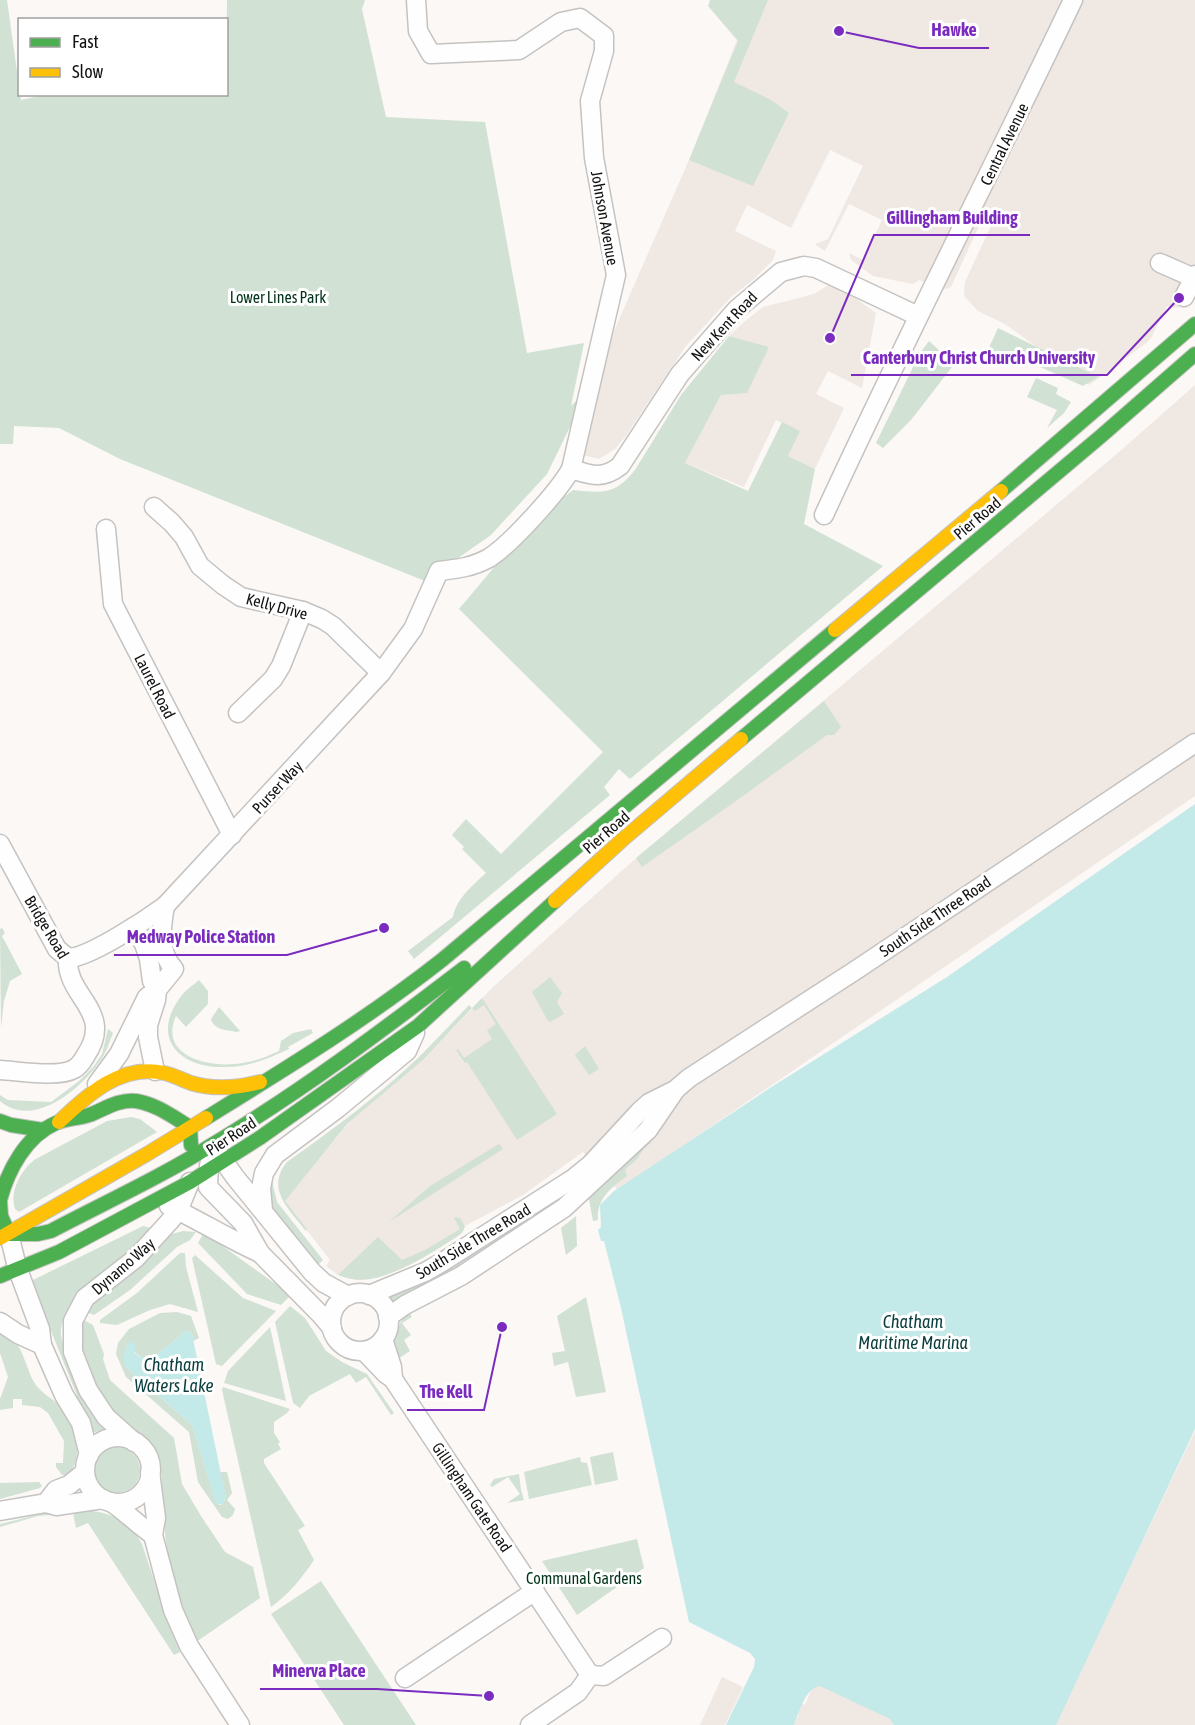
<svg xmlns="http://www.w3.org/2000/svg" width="1195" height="1725" font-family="'Asap Condensed',sans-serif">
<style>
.built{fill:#f0e8e3}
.green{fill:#d1e1d4}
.water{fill:#c4e9e9}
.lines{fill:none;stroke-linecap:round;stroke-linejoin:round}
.street-casing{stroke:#c5c3c1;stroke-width:21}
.fast-casing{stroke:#c5c3c1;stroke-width:16}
.slow-casing{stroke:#c5c3c1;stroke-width:16}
.street{stroke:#fefefe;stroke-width:18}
.fast{stroke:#4caf50;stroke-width:14}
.slow{stroke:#ffc107;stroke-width:14}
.labels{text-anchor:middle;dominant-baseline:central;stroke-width:6;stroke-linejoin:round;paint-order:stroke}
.street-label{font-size:16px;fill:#131211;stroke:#fff}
.park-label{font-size:16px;fill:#02331a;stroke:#fff}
.water-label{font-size:18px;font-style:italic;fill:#093d3e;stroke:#fff}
.leader{fill:none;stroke:#7b2cbf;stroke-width:2}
.callout-dot{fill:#7b2cbf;stroke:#fff;stroke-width:2}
.callout-label{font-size:18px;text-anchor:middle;font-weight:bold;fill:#7b2cbf;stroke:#fff;stroke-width:6;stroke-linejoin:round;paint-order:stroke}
</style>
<rect width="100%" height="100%" fill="#fbf8f6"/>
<!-- built -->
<g class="built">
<polygon points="753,0 1195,0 1195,291 1177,308 1167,306 1151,338 1145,344 1089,385 1005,324 978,311 964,296 965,282 996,215 986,211 951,287 945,289 919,280 913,284 873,276 851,260 849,253 863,260 882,220 849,204 825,251 816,245 815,244 828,239 863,166 830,150 791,228 747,205 735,231 776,251 773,260 753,280 731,297 686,346 625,437 615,449 599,459 583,455 589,388 689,160"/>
<polygon points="833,282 876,313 862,388 828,371 816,394 844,408 815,469 788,456 799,431 776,420 744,487 685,463 721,395 769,348 729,336 744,322 763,307 814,294"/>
<polygon points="1195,385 1195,796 618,1190 583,1152 523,1195 461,1228 417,1261 372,1279 357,1280 338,1275 326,1266 330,1260 284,1201 352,1119 423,1060 493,987 626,867 1119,452"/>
<polygon points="1195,1431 1195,1725 1055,1725"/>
<polygon points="722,1677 743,1687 725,1725 700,1725"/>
<polygon points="749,1678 805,1705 815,1680 892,1718 894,1725 794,1725 799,1714 744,1687"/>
</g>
<!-- green -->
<g class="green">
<polygon points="0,0 7,0 21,100 49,94 226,94 227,0 365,0 362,9 386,117 485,122 527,353 584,343 571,406 589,388 547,474 491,535 425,581 120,459 59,428 14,426 13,444 0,444"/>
<polygon points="710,0 768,0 734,82 771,100 789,113 753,186 689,160 738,41 708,6"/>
<polygon points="998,328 1098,377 1083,386 1013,355 1007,364 986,354"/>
<path d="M729 336 769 347 747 393 721 395 685 463 748 491 782 422 800 431 788 456 815 469 804 524 883 566 630 779 619 769 604 787 610 795 414 959 408 951 453 917C456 899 473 885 486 873L462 849 464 847 452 835 466 819 501 854 603 752 459 609 527 528 556 498 559 501 573 490C603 493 615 495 635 470L681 395Z"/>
<polygon points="929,341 941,352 953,359 952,367 911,420 883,448 876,443 920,353"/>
<polygon points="1036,378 1058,388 1056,394 1071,402 1064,413 1047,428 1057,410 1027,397"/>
<polygon points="824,701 841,727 834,735 827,735 736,801 642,867 636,858"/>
<polygon points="2,928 5,933 2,936 22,974 10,981 4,1001 1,1028 0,929"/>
<polygon points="550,977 562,993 557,1002 564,1014 550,1022 548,1021 532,992"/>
<path d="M199 980 208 991V1004L186 1027 176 1016C159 1054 204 1067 234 1064 250 1063 264 1058 279 1051L281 1041 293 1033 311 1029 313 1033 288 1047 289 1049C267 1059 247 1068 222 1067 180 1067 151 1039 179 999 184 991 192 986 199 980Z"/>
<path d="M482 998 557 1114 517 1140 467 1062 465 1063 456 1050 458 1049 464 1058 492 1039 487 1030 496 1024 484 1005 475 1011 472 1008 423 1060 348 1123 285 1201 307 1229 306 1231C289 1209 265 1189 287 1162 332 1130 377 1097 418 1058 435 1041 452 1023 469 1005L472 1008Z"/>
<path d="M219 1007 240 1031 237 1032C227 1030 214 1030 211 1019Z"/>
<path d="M108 1029 113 1033C110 1040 108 1048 104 1055 86 1085 35 1131 0 1101V1095L8 1100 51 1102 79 1081 94 1066 102 1054Z"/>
<polygon points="585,1046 599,1069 589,1075 575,1055"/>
<path d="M131 1117 140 1119 157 1132 19 1212 15 1209C9 1191 21 1171 34 1160L107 1121Z"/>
<path d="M648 1139 651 1143C643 1148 642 1152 637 1159 633 1163 629 1165 625 1170L627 1176C611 1187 596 1200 598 1220L593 1221 588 1194Z"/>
<polygon points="499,1144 503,1149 389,1222 430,1186"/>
<polygon points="269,1180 272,1181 277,1202 323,1260 317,1266 276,1217 270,1205"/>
<polygon points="530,1214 534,1218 457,1271 390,1305 385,1297"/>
<polygon points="576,1216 577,1246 566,1255 561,1228"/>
<path d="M456 1217 461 1219 465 1227 462 1233C439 1249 398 1275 370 1279 358 1281 348 1279 338 1275L378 1237 402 1260 427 1249 460 1229 454 1218Z"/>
<path d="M143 1226 151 1228 153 1232 147 1239C122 1259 57 1302 61 1336 63 1346 69 1358 72 1367 79 1389 90 1411 105 1429L92 1433 31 1281Z"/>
<polygon points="183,1231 196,1232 190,1240 177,1247 130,1290 94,1315 83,1311 168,1235"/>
<polygon points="203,1234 207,1235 291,1295 281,1305 247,1294 198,1243"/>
<polygon points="180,1253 185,1253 186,1267 198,1312 170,1304 150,1310 117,1325 100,1323 100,1320 137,1293"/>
<polygon points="195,1255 243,1298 276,1311 222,1366 216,1364 192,1258"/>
<polygon points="586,1297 606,1392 576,1397 568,1362 554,1366 552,1353 565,1351 557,1316"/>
<polygon points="290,1306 305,1318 326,1351 342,1362 367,1374 394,1413 391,1415 366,1377 356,1383 350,1374 309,1396 300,1408 293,1403 275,1322"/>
<path d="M177 1312 191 1316 199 1338 193 1341 192 1334 187 1330 153 1358C139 1361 136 1352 128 1344L124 1355 126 1367 192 1425 215 1499 219 1505H222L226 1498 220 1472H227L232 1493 227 1500 235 1509 233 1515 228 1519 222 1517 198 1482 189 1432 126 1377 116 1354 118 1343 129 1329 160 1313Z"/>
<path d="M409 1312 412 1317 402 1323 411 1335 404 1340 410 1351 395 1361C392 1344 395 1324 409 1312Z"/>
<path d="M80 1318 93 1325 104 1354 103 1359 110 1380 174 1438 182 1484 201 1516 225 1552 253 1567 260 1598 196 1642C179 1604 167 1564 164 1523 162 1504 163 1471 158 1455 153 1440 140 1435 129 1427 107 1411 85 1372 80 1346 78 1337 80 1327 80 1318Z"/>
<polygon points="270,1327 286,1401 224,1383 228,1371"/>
<path d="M0 1328C5 1333 13 1338 17 1344 25 1356 27 1370 34 1382 41 1394 53 1398 61 1407 75 1422 86 1461 67 1475H62L56 1467V1463H63L64 1441 48 1413 40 1407 22 1405V1399H13V1408L0 1410V1399L8 1377 0 1353Z"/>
<path d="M223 1387 290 1409 287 1413 274 1422V1433L280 1442 278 1444 281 1449 264 1459V1463L305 1526 298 1530 314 1560C302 1578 289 1594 271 1607L222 1390Z"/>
<circle cx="117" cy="1470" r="23"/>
<polygon points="613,1452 618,1480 595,1485 590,1457"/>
<polygon points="580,1457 581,1462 587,1463 592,1485 529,1499 524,1472"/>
<polygon points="519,1474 521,1490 524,1500 507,1503 520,1494 508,1477 492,1487 490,1485 494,1479"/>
<polygon points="39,1482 42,1486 40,1488 0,1499 0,1483"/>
<path d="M85 1510C111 1512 129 1521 142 1544L169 1625 180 1652 174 1655 88 1523 76 1528 73 1513 38 1516 0 1527V1524L41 1514Z"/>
<polygon points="637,1539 644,1568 577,1615 542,1561"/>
<polygon points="321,1581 416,1725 344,1725 271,1614"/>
</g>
<!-- water -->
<g class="water">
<path d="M1195 804V1429L1056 1725H894L890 1719 820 1686C805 1688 799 1713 794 1725H726L754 1667 755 1659 750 1653 689 1622 621 1308 604 1241H601L598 1230 601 1227 600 1205 614 1191 773 1086 947 977Z"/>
<path d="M187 1330 192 1334 226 1498 222 1505 216 1503 192 1425 126 1367C122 1358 124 1349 130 1342L134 1343 136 1346 134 1352C139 1357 145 1360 153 1358Z"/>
</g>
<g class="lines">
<defs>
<g id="street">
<polyline points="1160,263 1194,278 1195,275"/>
<polyline points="1184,297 1194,278"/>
<path d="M571 469C591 475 602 480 620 466L680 374 737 309 781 272 804 266 816 268 918 316"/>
<polyline points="154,507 172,523 184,537 200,566 223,585 241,597 303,611 322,619 333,626 381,673"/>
<path d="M824 515C904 341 991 172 1073 0"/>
<polyline points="106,529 113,604 232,835"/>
<polyline points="238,713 273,679 281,666 303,611"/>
<polyline points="0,844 57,949 68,958"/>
<polyline points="134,927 144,944 149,959 152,981 157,990 156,1000 148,1025 148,1037 155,1071"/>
<path d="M68 958C89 958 147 919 165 906L381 673 413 629 439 571C457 569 473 567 489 558 510 545 559 491 571 469L616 275 594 158 590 101 604 51V36L580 18 561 22 519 50 431 54 418 31 416 0"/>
<path d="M0 1070C19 1071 58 1078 74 1069 80 1066 83 1060 86 1055 115 1011 65 997 68 958"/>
<path d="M97 1084 119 1054 147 997 157 990 174 969C158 952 161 927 165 906"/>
<polyline points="218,1153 235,1177 312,1272 324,1283 348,1296"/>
<polyline points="209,1165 208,1187 243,1223 260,1253 321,1315 332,1328"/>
<path d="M169 1206C200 1221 229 1239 260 1253"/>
<polyline points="263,1210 261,1188 264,1173 275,1155 338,1108 407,1051 415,1033"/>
<polyline points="9,1234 17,1267 40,1329 42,1345 64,1395 81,1423 89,1455"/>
<circle cx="360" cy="1322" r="29"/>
<polyline points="369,1295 425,1272 444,1261 574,1178 590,1165 640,1111 649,1103 675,1090 689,1078 856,970 1195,743"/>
<polyline points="388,1317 405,1305 461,1276 564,1208 648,1130 674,1092"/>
<polyline points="0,1322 18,1334 42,1345"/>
<polyline points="383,1339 392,1367 393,1379"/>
<polyline points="364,1351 386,1374 393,1379 590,1675"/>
<circle cx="118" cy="1470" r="33"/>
<polyline points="134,1442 106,1417 88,1390 73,1352 73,1321 85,1298 136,1258 169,1222 178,1211 190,1182"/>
<polyline points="150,1472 156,1518 153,1535 173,1610 189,1646 240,1725"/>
<path d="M111 1502C126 1512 138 1525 153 1535"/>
<polyline points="46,1503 56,1490 69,1485 85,1472"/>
<polyline points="0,1511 46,1503 56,1506 103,1499"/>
<polyline points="590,1675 604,1676 662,1638"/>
<polyline points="405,1678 535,1591"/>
<polyline points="530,1725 578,1692 590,1675"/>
</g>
<g id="fast">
<polyline points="1001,491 1195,324"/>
<polyline points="741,739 1100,437 1195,354"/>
<path d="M206 1118C287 1068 367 1019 442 960L835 630"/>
<polyline points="0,1121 11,1125 43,1130"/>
<polyline points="0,1194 1,1193"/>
<path d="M0 1200C8 1170 26 1136 56 1123 67 1118 80 1119 92 1114 106 1108 120 1099 136 1101 156 1104 173 1117 190 1127L191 1145"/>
<path d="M0 1202 1 1216 9 1234H38L51 1231C106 1202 163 1176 215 1143 302 1091 383 1030 464 968"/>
<polyline points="0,1276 59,1252 190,1182 261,1137 418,1026 555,901"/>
</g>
<g id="slow">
<polyline points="835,630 1001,491"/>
<polyline points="555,901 622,840 741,739"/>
<path d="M59 1122C87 1095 122 1063 164 1073 174 1075 182 1080 191 1083 214 1090 237 1088 260 1082"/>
<polyline points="0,1238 147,1154 206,1118"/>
</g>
</defs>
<!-- street casing -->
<use href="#street" class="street-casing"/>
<!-- fast casing -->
<use href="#fast" class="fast-casing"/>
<!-- slow casing -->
<use href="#slow" class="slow-casing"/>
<!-- street -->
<use href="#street" class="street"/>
<!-- fast -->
<use href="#fast" class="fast"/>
<!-- slow -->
<use href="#slow" class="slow"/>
</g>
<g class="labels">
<!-- street labels -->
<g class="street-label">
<text transform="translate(1004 144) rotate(-64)">Central Avenue</text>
<text transform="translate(605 218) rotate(80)">Johnson Avenue</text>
<text transform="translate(724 326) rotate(-47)">New Kent Road</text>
<text transform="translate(977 518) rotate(-40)">Pier Road</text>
<text transform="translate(277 606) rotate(15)">Kelly Drive</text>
<text transform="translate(155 686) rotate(63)">Laurel Road</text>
<text transform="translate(277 787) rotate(-47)">Purser Way</text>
<text transform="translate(606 832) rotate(-41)">Pier Road</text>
<text transform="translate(935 916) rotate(-34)">South Side Three Road</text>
<text transform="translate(47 927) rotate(59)">Bridge Road</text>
<text transform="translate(231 1136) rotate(-33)">Pier Road</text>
<text transform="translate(473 1241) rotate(-31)">South Side Three Road</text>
<text transform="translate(123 1266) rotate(-41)">Dynamo Way</text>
<text transform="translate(472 1497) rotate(56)">Gillingham Gate Road</text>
</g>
<!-- park labels -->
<g class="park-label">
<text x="278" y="297">Lower Lines Park</text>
<text x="584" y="1578">Communal Gardens</text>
</g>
<!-- water labels -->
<g class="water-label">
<text x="913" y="1321">Chatham<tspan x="913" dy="21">Maritime Marina</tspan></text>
<text x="174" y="1364">Chatham<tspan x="174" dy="21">Waters Lake</tspan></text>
</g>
</g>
<!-- callouts -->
<path class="leader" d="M839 31L919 48H989M830 338L874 235H1030M1179 298L1107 375H851M384 928L287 955H114M502 1327L484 1410H407M489 1696L377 1689H260"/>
<g class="callout-dot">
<circle cx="839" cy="31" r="6"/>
<circle cx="830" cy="338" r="6"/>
<circle cx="1179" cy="298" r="6"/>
<circle cx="384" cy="928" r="6"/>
<circle cx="502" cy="1327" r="6"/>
<circle cx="489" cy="1696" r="6"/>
</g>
<g class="callout-label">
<text x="954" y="36">Hawke</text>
<text x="952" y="224">Gillingham Building</text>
<text x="979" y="364">Canterbury Christ Church University</text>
<text x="201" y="943">Medway Police Station</text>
<text x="446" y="1398">The Kell</text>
<text x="319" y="1677">Minerva Place</text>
</g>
<!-- legend -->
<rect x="18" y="18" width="210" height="78" fill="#ffffff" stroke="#a1a0a0" stroke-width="1.5"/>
<rect x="30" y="38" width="30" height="9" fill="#4caf50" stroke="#a1a0a0" stroke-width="1.5"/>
<text x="72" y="48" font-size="18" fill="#131211">Fast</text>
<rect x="30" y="68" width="30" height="9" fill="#ffc107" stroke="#a1a0a0" stroke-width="1.5"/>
<text x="72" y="78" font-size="18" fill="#131211">Slow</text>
</svg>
